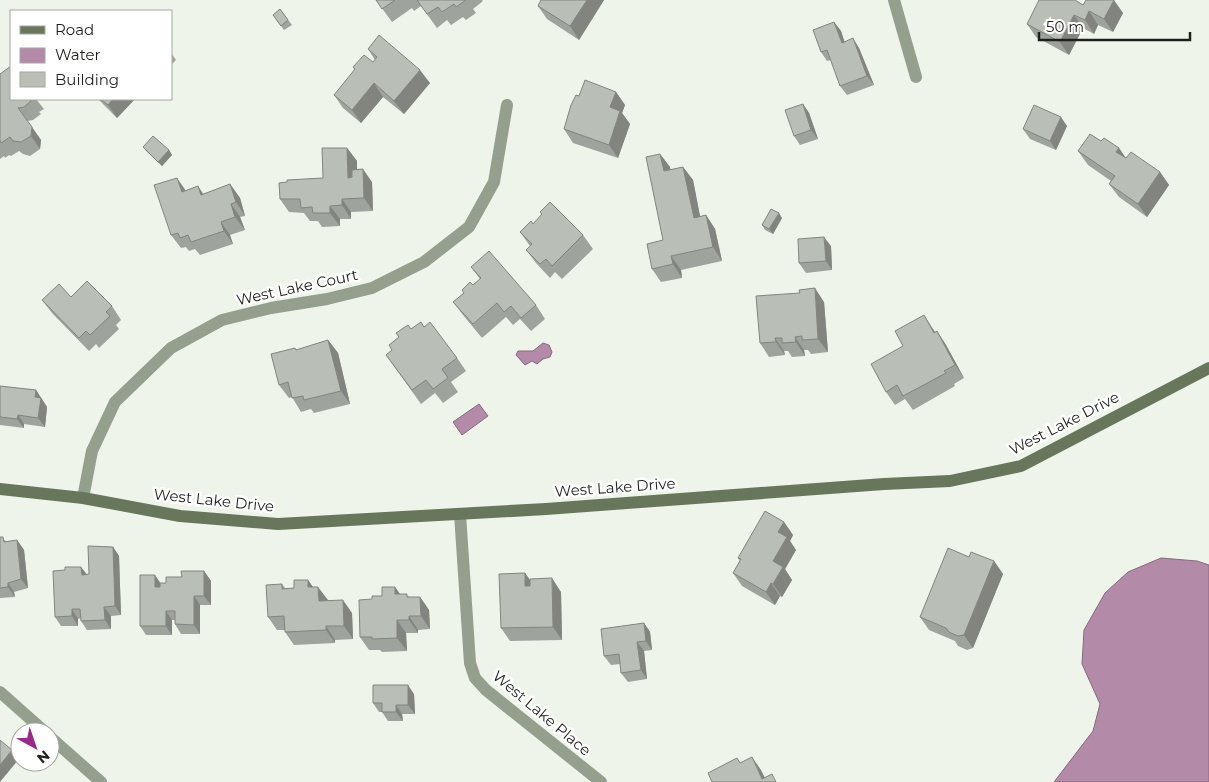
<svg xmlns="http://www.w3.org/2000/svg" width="1209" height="782" font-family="Montserrat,sans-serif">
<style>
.water{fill:#b38aa8;stroke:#866a7e}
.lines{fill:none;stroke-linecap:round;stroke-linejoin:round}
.minor{stroke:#949f8d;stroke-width:12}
.secondary{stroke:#68775c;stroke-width:12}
.wall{fill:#9fa39d}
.shaded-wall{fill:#82857f}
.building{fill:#b9beb6;stroke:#82857f}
.labels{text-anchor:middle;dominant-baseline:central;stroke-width:5;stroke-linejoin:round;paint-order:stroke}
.street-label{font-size:15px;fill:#1e201c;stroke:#fff}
</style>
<rect width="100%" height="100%" fill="#eff4eb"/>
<!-- water -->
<g class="water">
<polygon points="543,343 549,345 552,352 550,357 543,359 537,364 532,361 525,365 516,355 518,351 533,351"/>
<polygon points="479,404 488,416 462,435 453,422"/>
<polygon points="1161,558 1197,561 1209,565 1209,782 1054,782 1093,731 1100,704 1082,664 1084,630 1105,593 1128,572"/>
</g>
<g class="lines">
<!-- minor -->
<g class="minor">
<polyline points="894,0 916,77"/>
<polyline points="83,498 92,451 115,402 171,348 222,320 271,308 327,299 372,288 424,262 469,227 494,182 507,105"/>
<polyline points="460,514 470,663 475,678 486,690 601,782"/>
<polyline points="0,692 45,732"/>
<polyline points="50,737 101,782"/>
</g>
<!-- secondary -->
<polyline class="secondary" points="0,489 83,498 180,516 278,524 546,509 884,484 950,481 1021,466 1209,368"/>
</g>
<!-- wall -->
<g class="wall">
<polygon points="376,0 482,0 483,1 473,9 476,13 466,20 463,17 451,25 447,20 437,28 421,6 414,11 412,8 392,22"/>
<polygon points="541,0 604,0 579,40 547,19 538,6"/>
<polygon points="1083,5 1123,13 1113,32 1098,25 1094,34 1083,28 1069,55 1036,37 1027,24"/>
<polygon points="280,9 292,25 284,30 273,15"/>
<polygon points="834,22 841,31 844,42 859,48 874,85 847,95 840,86 831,60 827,61 821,52"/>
<polygon points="368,49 430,83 404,114 383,97 361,123 343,108 334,95 355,70 353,67 373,62 375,60"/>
<polygon points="171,53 176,60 171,65"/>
<polygon points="0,74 11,99 36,99 44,109 39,112 41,114 33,120 27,121 41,140 40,149 30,156 23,154 19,151 11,156 9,155 5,158 4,156 0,159"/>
<polygon points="616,92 625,105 622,113 630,124 618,158 573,143 564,129 579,96"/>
<polygon points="98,99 135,99 117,118"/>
<polygon points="803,104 809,113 818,139 800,145 794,136"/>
<polygon points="1067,126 1056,150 1030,139 1023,129"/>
<polygon points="1101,141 1119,148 1126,158 1160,172 1169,185 1147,217 1119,197 1109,184 1111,181 1088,165 1078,151"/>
<polygon points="143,147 169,150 172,155 162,166 146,151"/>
<polygon points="347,148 357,161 357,169 372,182 373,211 351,212 351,219 340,219 340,226 322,227 318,221 310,221 304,213 289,212 280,199 287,182 323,178"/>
<polygon points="660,154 670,167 670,170 683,167 693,180 700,217 706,215 715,229 722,261 681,270 682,278 661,282 652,269 663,240"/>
<polygon points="230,184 240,198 245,216 240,217 245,230 230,235 233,244 200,255 195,249 189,251 186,247 181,248 171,235 186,191 198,186 203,194"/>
<polygon points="540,212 583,235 593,249 562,279 555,272 550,278 536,263 526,250 530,246 520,232 533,224 542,215"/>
<polygon points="782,218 773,234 765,230 762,225"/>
<polygon points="831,246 832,270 806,273 799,263"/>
<polygon points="471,267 536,305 545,319 531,331 520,319 513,325 506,317 482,338 463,315 453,302 480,279"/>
<polygon points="71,297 112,306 121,320 116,325 119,329 99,348 96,344 89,351 52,313 42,300"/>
<polygon points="824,302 828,352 811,354 808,350 804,350 805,356 792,357 788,351 784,351 785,355 769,357 760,343"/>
<polygon points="424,327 457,358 466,371 451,382 458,392 443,403 435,393 421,404 386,355 392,350 411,329"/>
<polygon points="933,329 935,332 937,331 946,345 964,378 954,384 955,386 913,410 905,399 895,405 886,392"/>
<polygon points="328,340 338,353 350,404 314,413 311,409 301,412 292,397 289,398 279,385 296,350"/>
<polygon points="0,386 36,390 47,407 45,427 24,424 24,428 0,425"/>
<polygon points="784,522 793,535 790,541 796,550 785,569 792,580 782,597 780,596 775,605 742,586 733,573 740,561 738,558"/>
<polygon points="0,537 7,542 17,540 24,550 28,588 14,592 15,597 0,598"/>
<polygon points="113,547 119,556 121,615 111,616 111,629 87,630 81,621 81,618 78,619 78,626 61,626 55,617 65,570 81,567 87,575 89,574"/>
<polygon points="969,557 994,561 1003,574 973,648 967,650 958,646 955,641 929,630 920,617"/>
<polygon points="204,571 211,581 211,605 200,605 200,634 181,634 175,624 175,620 172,620 172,635 146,635 140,626 160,583 166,583 182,577"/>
<polygon points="525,573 530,580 561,592 562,640 510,641 501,628"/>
<polygon points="308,580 313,587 328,601 352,613 353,639 335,640 335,643 294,645 285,632 285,630 277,630 268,617 282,584 285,588 294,588"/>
<polygon points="395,587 400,594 410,597 420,597 429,610 430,629 418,630 418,633 406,633 407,651 382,652 380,650 369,650 360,637 372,599 382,596"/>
<polygon points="644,623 650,632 652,650 644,651 647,679 628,682 621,673 620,664 611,665 604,656"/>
<polygon points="414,694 415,714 402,714 403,721 388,721 382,712 379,712 373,703"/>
</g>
<!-- shaded-wall -->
<g class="shaded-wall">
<polygon points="587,0 604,0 579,40 570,26"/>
<polygon points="1114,0 1123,13 1113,32 1104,19"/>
<polygon points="1089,11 1098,25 1094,34 1085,20"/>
<polygon points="1074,15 1083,28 1069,55 1060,42"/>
<polygon points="834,22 841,31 848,52 842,43"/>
<polygon points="853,38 859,48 874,85 867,76"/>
<polygon points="420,70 430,83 404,114 394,101"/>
<polygon points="374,83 383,97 361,123 352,110"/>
<polygon points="616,92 625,105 622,113 630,124 618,158 609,145 610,107"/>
<polygon points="113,99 135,99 117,118 108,105"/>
<polygon points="803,104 809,113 818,139 811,130"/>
<polygon points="1061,117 1067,126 1056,150 1050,141"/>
<polygon points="32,127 41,140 40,149 31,136"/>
<polygon points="347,148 357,161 357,191 348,178"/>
<polygon points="1119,148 1128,162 1116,152"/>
<polygon points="169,150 172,155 162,166 158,162"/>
<polygon points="660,154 670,167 673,184 664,171"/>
<polygon points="683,167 693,180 703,231 694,218"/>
<polygon points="363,169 372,182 373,211 364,198"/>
<polygon points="1160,172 1169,185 1147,217 1138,204"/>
<polygon points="177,178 186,191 182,192"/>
<polygon points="230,184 240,198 245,216 236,202"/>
<polygon points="198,186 207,200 201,195"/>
<polygon points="342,199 351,212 351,219 342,205"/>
<polygon points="231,204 240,217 245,230 235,217"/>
<polygon points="330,206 340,219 340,226 330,213"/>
<polygon points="779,213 782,218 773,234 769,229"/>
<polygon points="706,215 715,229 722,261 713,247"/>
<polygon points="221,222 230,235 233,244 224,231"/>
<polygon points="824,237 831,246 832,270 826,261"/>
<polygon points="671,256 681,270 682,278 673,264"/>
<polygon points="815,288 824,302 828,352 818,339"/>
<polygon points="924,315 933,329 943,346 934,333"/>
<polygon points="937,331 946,345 964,378 955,365"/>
<polygon points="795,337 804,350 805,356 796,342"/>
<polygon points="775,338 784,351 785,355 776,342"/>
<polygon points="328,340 338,353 350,404 341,391"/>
<polygon points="36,390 47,407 45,427 38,418 35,397"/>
<polygon points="18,415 24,424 24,428 17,419"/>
<polygon points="784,522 793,535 790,541 796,550 785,569 792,580 782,597 773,584 773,561 778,532"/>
<polygon points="17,540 24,550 28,588 21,579"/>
<polygon points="113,547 119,556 121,615 115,606"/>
<polygon points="994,561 1003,574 973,648 964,635"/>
<polygon points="81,567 88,576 82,575"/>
<polygon points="204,571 211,581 211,605 204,596"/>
<polygon points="525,573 534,586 525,586"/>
<polygon points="155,575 161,584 161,596 155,587"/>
<polygon points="552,578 561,592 562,640 553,627"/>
<polygon points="308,580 317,593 308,587"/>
<polygon points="8,583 14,592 15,597 8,587"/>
<polygon points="771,583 780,596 775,605 766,592"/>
<polygon points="318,587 328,600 328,614 319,601"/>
<polygon points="395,587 404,600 395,594"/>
<polygon points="194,596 200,605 200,634 194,625"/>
<polygon points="420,597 429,610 430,629 421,616"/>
<polygon points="343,600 352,613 353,639 344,626"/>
<polygon points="104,607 111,616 111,629 105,620"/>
<polygon points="72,609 78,619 78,626 72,616"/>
<polygon points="166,611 172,620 172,635 166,626"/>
<polygon points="409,616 418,630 418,633 409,620"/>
<polygon points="397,620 406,633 407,651 397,638"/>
<polygon points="644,623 650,632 652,650 646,641"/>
<polygon points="326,626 335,640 335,643 326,630"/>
<polygon points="637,642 644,651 647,679 641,670"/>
<polygon points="408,685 414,694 415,714 408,705"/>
<polygon points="396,705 402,714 403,721 396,712"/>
<polygon points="12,750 19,759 0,782 0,765"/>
<polygon points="752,757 761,770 767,782 762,779"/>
</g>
<!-- building -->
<g class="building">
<polygon points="376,0 395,0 382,9"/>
<polygon points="417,0 466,0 456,7 454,4 442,12 438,7 427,14"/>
<polygon points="541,0 587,0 570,26 538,6"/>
<polygon points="1039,0 1075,0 1083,5 1086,0 1114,0 1104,19 1089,11 1085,20 1074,15 1060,42 1027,24"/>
<polygon points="280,9 288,20 281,26 273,15"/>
<polygon points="834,22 842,43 853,38 867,76 840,86 827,50 821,52 813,30"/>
<polygon points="379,35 420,70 394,101 374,83 352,110 334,95 355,69 353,67 364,55 373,62 377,57 368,49"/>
<polygon points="11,66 11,99 30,99 31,101 24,107 18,108 32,127 31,136 21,142 13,141 10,137 1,143 0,141 0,74"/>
<polygon points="585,80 616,92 610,107 620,111 609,145 564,129 571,105 576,95 579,96"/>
<polygon points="101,99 113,99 108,105"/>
<polygon points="803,104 811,130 794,136 785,110"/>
<polygon points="1034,105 1061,117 1050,141 1023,129"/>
<polygon points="1090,134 1101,141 1104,138 1119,148 1116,152 1126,158 1131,152 1160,172 1138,204 1109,184 1115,176 1078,151"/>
<polygon points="153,136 169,150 158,162 143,147"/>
<polygon points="322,148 347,148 348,178 352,177 352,170 363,169 364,198 342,199 342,205 330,206 330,213 313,213 312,207 301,208 300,199 280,199 279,183 287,182 287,180 323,178"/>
<polygon points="660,154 664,171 683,167 694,218 706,215 713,247 671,256 673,264 652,269 647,244 663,240 646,157"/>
<polygon points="177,178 182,192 198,186 201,195 230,184 236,202 231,204 235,217 221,222 224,231 191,242 188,235 180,238 178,233 171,235 154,185"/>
<polygon points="550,202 583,235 552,266 546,259 540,264 526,250 532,244 520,232 531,221 533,224 542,214 540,212"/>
<polygon points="771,209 779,213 769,229 762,225"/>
<polygon points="824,237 826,261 799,263 798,239"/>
<polygon points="489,251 536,305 521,318 511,306 504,312 497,303 473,324 453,302 464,293 462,290 470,282 473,285 481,278 471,267"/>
<polygon points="87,281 112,306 106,312 110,316 90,335 86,331 79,338 42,300 59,284 71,297"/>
<polygon points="815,288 818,339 802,340 802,336 795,337 796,342 782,343 782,338 775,338 776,342 760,343 756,296 800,293 799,290"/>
<polygon points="924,315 934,333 937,331 955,365 944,371 946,373 903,396 897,385 886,392 871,364 903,346 895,331"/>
<polygon points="421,322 424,327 430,322 457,358 442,369 448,378 433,389 426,380 412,390 386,355 392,350 389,345 399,337 396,333 408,325 411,329"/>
<polygon points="328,340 341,391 304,400 303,396 292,398 288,382 279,385 271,354 295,348 296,350"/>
<polygon points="0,386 36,390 35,397 41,398 38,418 18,415 17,419 0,417"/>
<polygon points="765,511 784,522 778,532 787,537 773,561 783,567 773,584 771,583 766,592 733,573 741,559 738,558"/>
<polygon points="0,537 3,537 4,542 17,540 21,579 8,583 8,587 0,588"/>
<polygon points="88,546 113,547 115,606 104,607 105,620 81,621 80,609 72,609 72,616 55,617 53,571 65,570 65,567 81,567 82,575 89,574"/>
<polygon points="948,548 969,557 971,552 994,561 964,635 958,636 949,632 946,628 920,617"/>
<polygon points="181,571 204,571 204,596 194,596 194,625 175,624 175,611 166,611 166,626 140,626 140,575 155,575 155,587 160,587 160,583 166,583 166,577 182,577"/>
<polygon points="525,573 525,586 530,586 530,579 552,578 553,627 501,628 499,574"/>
<polygon points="294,580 308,580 308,587 318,587 319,601 343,600 344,626 326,626 326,630 285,632 284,616 268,617 266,585 282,584 282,589 294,588"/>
<polygon points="382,587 395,587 395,594 407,594 407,597 420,597 421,616 409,616 409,620 397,620 397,638 372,639 372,637 360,637 359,600 372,599 372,596 382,596"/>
<polygon points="644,623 646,641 637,642 641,670 621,673 619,654 604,656 601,629"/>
<polygon points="373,685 408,685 408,705 396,705 396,712 382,712 382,703 373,703"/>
<polygon points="0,740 12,750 0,765"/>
<polygon points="752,757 762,779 772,774 776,782 712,782 708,773 737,758 740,763"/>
</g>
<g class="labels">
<!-- street labels -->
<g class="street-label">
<text transform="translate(297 287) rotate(-12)">West Lake Court</text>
<text transform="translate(1064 423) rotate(-27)">West Lake Drive</text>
<text transform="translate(615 487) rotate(-4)">West Lake Drive</text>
<text transform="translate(214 500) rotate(6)">West Lake Drive</text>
<text transform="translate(542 713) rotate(40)">West Lake Place</text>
</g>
</g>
<!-- legend -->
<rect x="10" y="10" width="162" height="90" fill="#ffffff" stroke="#a5a6a4"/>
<rect x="20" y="26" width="25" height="8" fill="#68775c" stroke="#a5a6a4"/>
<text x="55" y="35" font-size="15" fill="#1e201c">Road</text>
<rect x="20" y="48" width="25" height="15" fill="#b38aa8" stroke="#a5a6a4"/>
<text x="55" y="60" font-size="15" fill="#1e201c">Water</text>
<rect x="20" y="72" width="25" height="15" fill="#b9beb6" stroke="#a5a6a4"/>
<text x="55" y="85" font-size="15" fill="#1e201c">Building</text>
<!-- north arrow -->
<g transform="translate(35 747) rotate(140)"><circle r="24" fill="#ffffff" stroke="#a5a6a4"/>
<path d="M0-4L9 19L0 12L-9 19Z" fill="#9a2987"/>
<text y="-8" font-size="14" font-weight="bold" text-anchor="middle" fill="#1e201c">N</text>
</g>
<!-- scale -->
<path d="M1039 32v8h151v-8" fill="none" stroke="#1e201c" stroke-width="2.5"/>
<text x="1046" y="32" font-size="15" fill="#1e201c" stroke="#ffffff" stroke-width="4" paint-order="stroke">50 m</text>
</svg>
